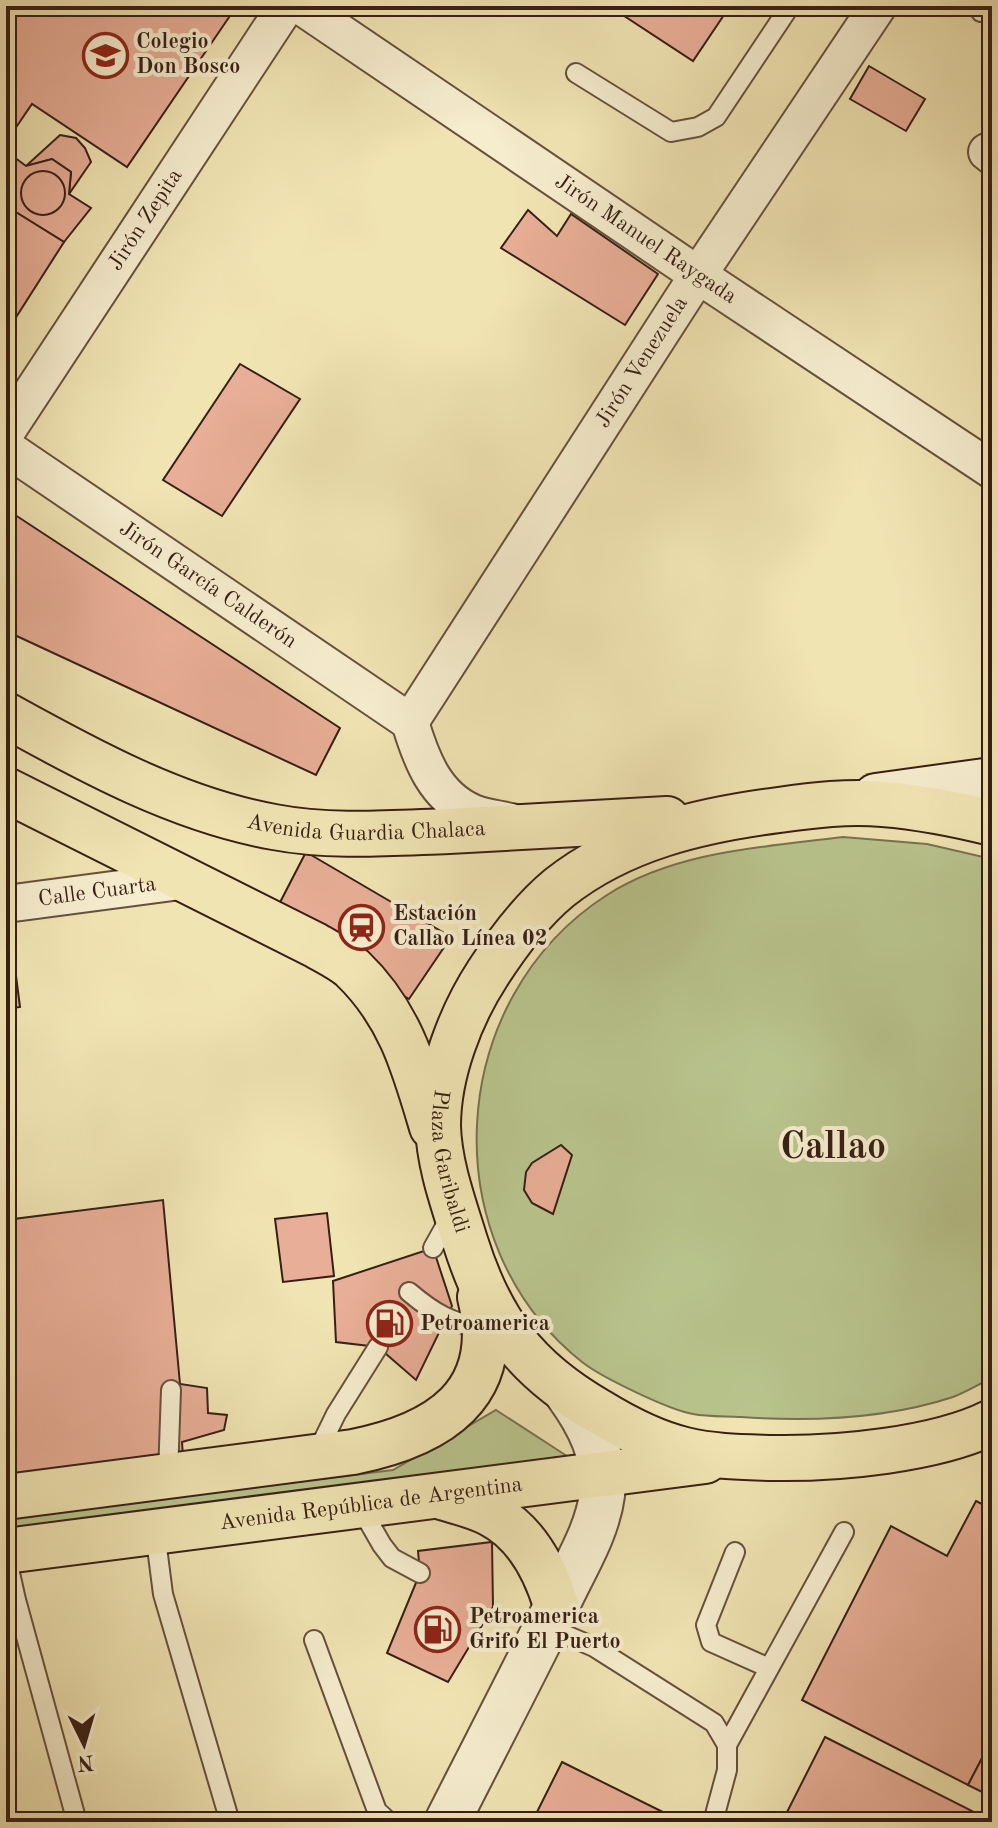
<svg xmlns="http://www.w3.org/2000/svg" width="998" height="1828" font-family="'Old Standard TT',serif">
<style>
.green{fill:#b9c48d;stroke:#787252;stroke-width:2}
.building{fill:#e8ae97;stroke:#371f16;stroke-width:2}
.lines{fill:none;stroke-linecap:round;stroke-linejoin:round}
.service-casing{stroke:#66503d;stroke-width:22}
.minor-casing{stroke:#66503d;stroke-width:40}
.tertiary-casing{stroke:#66503d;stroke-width:48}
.secondary-casing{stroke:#371f16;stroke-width:48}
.primary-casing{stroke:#371f16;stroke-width:48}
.service{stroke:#f6edce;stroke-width:18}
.minor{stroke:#f6edce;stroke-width:36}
.tertiary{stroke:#f6edce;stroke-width:44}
.secondary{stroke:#f6edce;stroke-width:44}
.primary{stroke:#f1e4b3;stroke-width:44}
.labels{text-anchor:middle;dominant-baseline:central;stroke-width:8;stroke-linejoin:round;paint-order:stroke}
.poi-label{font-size:22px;font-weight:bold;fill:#371f16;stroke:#f6edce;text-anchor:start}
.street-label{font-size:22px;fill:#371f16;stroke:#f6edce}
.town-label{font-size:38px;font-weight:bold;fill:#371f16;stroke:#f6edce}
</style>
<rect width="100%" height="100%" fill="#f1e4b3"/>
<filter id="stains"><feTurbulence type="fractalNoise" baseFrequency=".0025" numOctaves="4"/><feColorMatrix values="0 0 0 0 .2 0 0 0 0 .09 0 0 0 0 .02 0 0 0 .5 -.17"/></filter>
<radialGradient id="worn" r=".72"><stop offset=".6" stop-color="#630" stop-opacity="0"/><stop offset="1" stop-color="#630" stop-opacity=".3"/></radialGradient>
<!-- green -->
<g class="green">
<path d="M843 837 927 844 992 859V1378C979 1384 966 1392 953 1397 886 1419 812 1422 741 1417 726 1416 708 1417 693 1414 669 1410 601 1377 582 1362 431 1242 445 999 607 895 676 851 764 847 843 837Z"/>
<polygon points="496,1410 570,1458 6,1533 6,1518 393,1470"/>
</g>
<!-- building -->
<g class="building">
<polygon points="6,6 234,6 236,7 127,167 32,104 6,142"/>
<polygon points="609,6 730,6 693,61"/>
<polygon points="869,66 925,99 906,131 850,99"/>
<polygon points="60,135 76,138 85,148 91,162 69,194 71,172 52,159 26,166"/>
<polygon points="14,157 26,166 52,159 71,172 69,194 91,208 64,242 6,206 6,169"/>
<circle cx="43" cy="193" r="22"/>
<polygon points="6,206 64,242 6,333"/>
<polygon points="528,210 557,236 571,214 658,274 625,325 501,248"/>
<polygon points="240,364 300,399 222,516 163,480"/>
<polygon points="6,509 340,728 316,775 6,631"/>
<polygon points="306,852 451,937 409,999 273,916"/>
<polygon points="11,937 20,1007 6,1009 6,938"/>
<polygon points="561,1145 572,1155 553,1214 532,1203 524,1190 526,1172 532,1163"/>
<polygon points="163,1200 180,1384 207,1388 208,1413 227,1415 224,1430 182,1442 183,1457 6,1487 6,1220"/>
<polygon points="327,1213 334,1276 283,1282 275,1219"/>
<polygon points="433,1248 452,1306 416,1380 378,1347 336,1342 333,1281"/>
<polygon points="976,1501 992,1509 992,1739 968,1785 802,1700 891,1526 947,1556"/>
<polygon points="492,1542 493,1607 448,1682 387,1653 420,1573 418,1551"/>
<polygon points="825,1737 992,1821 992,1822 782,1822"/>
<polygon points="992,1739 992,1797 968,1785"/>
<polygon points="562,1762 683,1822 532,1822"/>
</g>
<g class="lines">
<defs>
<g id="service">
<polyline points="981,12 983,6"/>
<polyline points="576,73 671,132 698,127 716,117 790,6"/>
<polyline points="6,875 6,856"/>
<polyline points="433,1248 452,1214"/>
<path d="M409 1292C435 1314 450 1322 483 1329"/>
<polyline points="316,1455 336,1414 378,1347"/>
<polyline points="168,1475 171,1390"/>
<polyline points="359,1505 382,1545 392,1558 420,1573"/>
<polyline points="155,1532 163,1594 230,1822"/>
<polyline points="735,1552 706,1625 711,1642 769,1668"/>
<polyline points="6,1555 16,1600 77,1822"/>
<polyline points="547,1627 594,1647 714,1723 727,1745 727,1770 713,1822"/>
<polyline points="314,1640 377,1811 389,1822"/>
<polyline points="727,1745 844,1532"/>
</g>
<g id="minor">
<path id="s1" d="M301 6 698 275 992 470"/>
<polyline points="987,152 992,156"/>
<path id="s2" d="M6 432 286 6"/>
<path id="s3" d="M6 448 410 722"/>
<path id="s4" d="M410 722 698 275 878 6"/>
<path d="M410 722C421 759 435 797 473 813 485 818 499 819 511 822"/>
<path id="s5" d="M6 904 188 880"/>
</g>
<path id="tertiary" d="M447 1822C484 1749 522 1676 558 1603 574 1568 597 1533 602 1495 606 1456 589 1423 567 1393"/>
<polyline id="secondary" points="876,796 992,780"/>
<g id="primary">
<path id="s6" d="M6 715C89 761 179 810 274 827 331 838 391 833 449 831 522 827 594 823 667 819"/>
<path d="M6 790 315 945C327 952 342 959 352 968 400 1014 414 1066 432 1127"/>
<path id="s7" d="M992 823C956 814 920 807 883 804 848 801 814 805 779 810 701 820 622 838 559 888 530 912 508 942 488 973 460 1016 438 1074 438 1126 439 1165 454 1205 465 1241 490 1321 525 1369 598 1411 624 1427 655 1443 685 1450 714 1457 745 1457 774 1458 837 1459 936 1450 992 1422"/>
<path d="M6 1497 353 1452C438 1435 504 1395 480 1297"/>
<path d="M442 1497C458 1502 476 1506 491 1514 526 1532 545 1569 556 1605"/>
<path id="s8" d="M6 1551 705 1461"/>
</g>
</defs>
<!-- service casing -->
<use href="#service" class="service-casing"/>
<!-- minor casing -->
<use href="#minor" class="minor-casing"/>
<!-- tertiary casing -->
<use href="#tertiary" class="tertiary-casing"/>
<!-- secondary casing -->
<use href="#secondary" class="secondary-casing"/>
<!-- primary casing -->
<use href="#primary" class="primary-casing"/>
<!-- service -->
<use href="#service" class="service"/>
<!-- minor -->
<use href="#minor" class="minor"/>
<!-- tertiary -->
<use href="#tertiary" class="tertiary"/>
<!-- secondary -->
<use href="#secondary" class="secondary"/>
<!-- primary -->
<use href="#primary" class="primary"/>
</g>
<!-- icons -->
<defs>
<symbol id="school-ring" viewBox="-11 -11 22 22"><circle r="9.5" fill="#f6edce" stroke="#8f2418" stroke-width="1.5"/><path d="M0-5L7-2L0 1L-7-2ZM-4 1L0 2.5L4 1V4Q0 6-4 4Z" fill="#8f2418"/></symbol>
<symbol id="station-ring" viewBox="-11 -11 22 22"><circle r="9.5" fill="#f6edce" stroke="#8f2418" stroke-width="1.5"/><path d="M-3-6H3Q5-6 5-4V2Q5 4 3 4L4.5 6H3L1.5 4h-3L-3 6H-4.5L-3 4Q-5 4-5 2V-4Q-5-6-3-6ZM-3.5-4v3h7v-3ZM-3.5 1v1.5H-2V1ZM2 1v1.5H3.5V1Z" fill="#8f2418"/></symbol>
<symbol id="fuel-ring" viewBox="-11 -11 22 22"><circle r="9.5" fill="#f6edce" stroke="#8f2418" stroke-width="1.5"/><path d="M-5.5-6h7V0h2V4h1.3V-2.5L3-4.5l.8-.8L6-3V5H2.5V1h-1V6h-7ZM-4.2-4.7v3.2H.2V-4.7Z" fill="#8f2418"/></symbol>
</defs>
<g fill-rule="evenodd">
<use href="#school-ring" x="80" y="30" width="51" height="51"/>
<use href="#station-ring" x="336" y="902" width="51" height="51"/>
<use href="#fuel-ring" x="364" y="1298" width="51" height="51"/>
<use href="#fuel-ring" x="412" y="1604" width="51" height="51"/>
</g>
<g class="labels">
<!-- poi labels -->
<g class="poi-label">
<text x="136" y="42">Colegio<tspan x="136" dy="25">Don Bosco</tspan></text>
<text x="393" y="914">Estación<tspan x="393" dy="25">Callao Línea 02</tspan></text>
<text x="420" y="1324">Petroamerica</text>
<text x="469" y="1617">Petroamerica<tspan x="469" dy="25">Grifo El Puerto</tspan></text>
</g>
<!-- street labels -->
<g class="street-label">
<text stroke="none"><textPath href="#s2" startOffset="254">Jirón Zepita</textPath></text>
<text stroke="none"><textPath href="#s1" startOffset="416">Jirón Manuel Raygada</textPath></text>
<text stroke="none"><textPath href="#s4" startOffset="428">Jirón Venezuela</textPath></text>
<text stroke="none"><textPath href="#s3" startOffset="244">Jirón García Calderón</textPath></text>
<text stroke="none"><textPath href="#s6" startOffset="384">Avenida Guardia Chalaca</textPath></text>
<text stroke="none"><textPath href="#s5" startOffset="92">Calle Cuarta</textPath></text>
<text stroke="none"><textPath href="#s7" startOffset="762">Plaza Garibaldi</textPath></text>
<text stroke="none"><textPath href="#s8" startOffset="368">Avenida República de Argentina</textPath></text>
</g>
<!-- town labels -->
<g class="town-label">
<text x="833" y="1148">Callao</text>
</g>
</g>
<!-- margin -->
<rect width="998" height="1828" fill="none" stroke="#f1e4b3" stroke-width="32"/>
<rect x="8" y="8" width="982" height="1812" fill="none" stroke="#371f16" stroke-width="4"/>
<rect x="16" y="16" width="966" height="1796" fill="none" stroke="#371f16" stroke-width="2"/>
<!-- north arrow -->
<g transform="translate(84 1744) rotate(175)" stroke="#f6edce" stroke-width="6" paint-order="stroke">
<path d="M0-6L14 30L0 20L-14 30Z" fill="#371f16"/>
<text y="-12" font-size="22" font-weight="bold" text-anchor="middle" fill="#371f16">N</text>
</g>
<rect width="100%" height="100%" filter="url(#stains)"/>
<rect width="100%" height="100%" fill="url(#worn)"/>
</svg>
